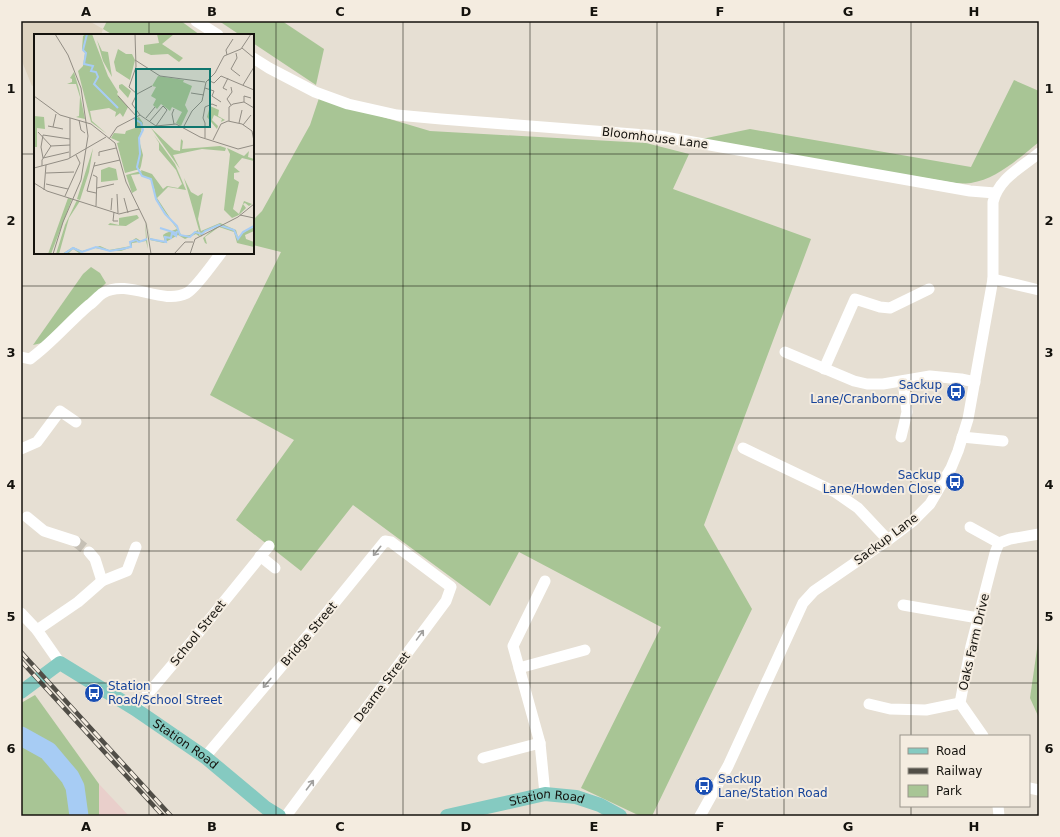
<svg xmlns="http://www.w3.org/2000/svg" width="1060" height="837" font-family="'DejaVu Sans',sans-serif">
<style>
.commercial{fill:#e9cfcb}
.built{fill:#ded3c0}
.green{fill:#a8c595}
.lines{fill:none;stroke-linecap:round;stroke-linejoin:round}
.river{stroke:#a7ccf4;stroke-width:19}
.minor-tunnel{stroke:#c6c0b5;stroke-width:11;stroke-dasharray:11 5.5;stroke-linecap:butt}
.minor{stroke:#fff;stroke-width:11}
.major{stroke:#85cac1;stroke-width:14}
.rail-casing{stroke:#514e47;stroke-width:4.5}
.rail{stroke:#f4ece0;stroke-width:3;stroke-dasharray:9;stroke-linecap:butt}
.oneway{stroke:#a1a09e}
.grid{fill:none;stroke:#14120d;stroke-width:1;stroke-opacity:0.55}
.labels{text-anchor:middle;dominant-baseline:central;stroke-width:4;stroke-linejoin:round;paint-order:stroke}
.street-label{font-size:12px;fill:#14120d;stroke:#f4ece0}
.transit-label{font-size:12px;fill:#164399;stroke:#f4ece0;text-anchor:end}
.inset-river{fill:none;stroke:#a7ccf4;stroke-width:2}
.inset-road{fill:none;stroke:#928d84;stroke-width:1}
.view{fill:#0f766e;fill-opacity:0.15;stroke:#0f766e;stroke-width:2}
.inset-edge{fill:none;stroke:#14120d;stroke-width:2}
.neatline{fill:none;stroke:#14120d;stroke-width:1.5}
.grid-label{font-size:13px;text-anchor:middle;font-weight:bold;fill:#14120d}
</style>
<rect width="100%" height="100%" fill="#e6dfd3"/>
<!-- commercial -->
<polygon class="commercial" points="99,784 129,816 99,816"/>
<!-- built -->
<polygon class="built" points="21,21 89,21 103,29 101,35 35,35 35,84 32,86 21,59"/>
<!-- green -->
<g class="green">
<polygon points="107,21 181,21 200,35 113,35 103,29"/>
<polygon points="219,21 282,21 324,49 316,85 253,43 253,35 240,35"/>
<path d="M1014 80 1039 91V142C1019 158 997 179 971 183 966 184 960 183 955 183L697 140 750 129 971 167Z"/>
<polygon points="319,98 430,131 646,143 689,154 673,189 811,239 704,525 752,609 652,816 640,816 581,788 661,627 519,552 490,606 353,505 301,571 236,520 294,440 210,395 281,252 253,245 253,220 262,211 310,125"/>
<polygon points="91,267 100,273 106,283 46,342 33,345 83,274"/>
<polygon points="1039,635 1039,718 1030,698"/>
<polygon points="35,695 99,784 99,816 21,816 21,703"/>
</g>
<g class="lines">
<!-- river -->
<polyline class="river" points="21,736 48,751 70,777 75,787 79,816"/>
<!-- minor-tunnel -->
<polyline class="minor-tunnel" points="75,541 89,552"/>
<!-- minor -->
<g class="minor">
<polyline points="196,21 218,35"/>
<polyline points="253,58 269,68 315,92 348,104 397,115 441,119 659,136 970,191 995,193"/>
<polyline points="993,279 1039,290"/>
<polyline points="785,352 854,381 867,384 883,384 930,376 961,379 975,382"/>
<path d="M21 357 30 359C52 343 69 322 89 305 94 302 98 296 103 293 129 278 161 306 187 293 196 288 214 262 221 253"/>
<polyline points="824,369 855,299 880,307 890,308 929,289"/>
<polyline points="901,437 907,412 903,381"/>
<polyline points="962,437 1003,441"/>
<polyline points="743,448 835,492 858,508 888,540"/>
<polyline points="21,449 37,442 60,411 76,422"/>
<polyline points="27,517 44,531 75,541"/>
<polyline points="970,527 999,543"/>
<polyline points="89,552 95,559 102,581"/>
<polyline points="260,556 275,568"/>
<polyline points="545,581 513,646 540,743 545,794"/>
<polyline points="903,605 978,618"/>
<polyline points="21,613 37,630 60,663"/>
<polyline points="37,630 78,602 102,581 127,571 136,547"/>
<polyline points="519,668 585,650"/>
<polyline points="869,704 890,709 926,710 960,703"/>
<polyline points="135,709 179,657 269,546"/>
<polyline points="983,736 960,703 971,646 995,553 999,543 1010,539 1039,534"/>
<polyline points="205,757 324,616 385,541 391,542 451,587 446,601 286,816"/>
<polyline points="483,758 540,743"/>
<polyline points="1029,788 1039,790"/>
<polyline points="998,806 999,816"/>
<path d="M700 816 728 766 803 603 814 591 888 540 913 521 930 504 951 468 958 451 968 419 993 279V202C999 178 1021 168 1039 153"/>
</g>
<!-- major -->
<g class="major">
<path id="s1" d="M21 692 60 663 135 709 205 757 266 808 279 816"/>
<path id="s2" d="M447 816 545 794 576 797 600 805 620 816"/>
</g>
<defs>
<g id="rail">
<polyline points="21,652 171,816"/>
<polyline points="21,661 163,816"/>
</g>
</defs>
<!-- rail casing -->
<use href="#rail" class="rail-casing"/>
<!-- rail -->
<use href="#rail" class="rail"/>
</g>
<!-- one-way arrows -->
<defs><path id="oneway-shaft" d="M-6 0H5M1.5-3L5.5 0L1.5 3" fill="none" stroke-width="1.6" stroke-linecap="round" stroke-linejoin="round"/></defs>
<g class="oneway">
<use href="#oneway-shaft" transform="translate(377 551) rotate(129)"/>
<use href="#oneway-shaft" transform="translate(420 635) rotate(-54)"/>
<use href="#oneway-shaft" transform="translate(267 683) rotate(130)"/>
<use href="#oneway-shaft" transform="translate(310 785) rotate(-53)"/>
</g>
<!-- grid -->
<path class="grid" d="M149 21V35M276 21V816M403 21V816M530 21V816M657 21V816M784 21V816M911 21V736M21 154H35M253 154H1039M149 253V816M21 286H1039M21 418H1039M21 551H1039M21 683H1039M911 806V816"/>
<!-- icons -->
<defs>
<symbol id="bus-disc" viewBox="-11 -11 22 22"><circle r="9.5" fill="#1a4fb4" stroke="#f4ece0"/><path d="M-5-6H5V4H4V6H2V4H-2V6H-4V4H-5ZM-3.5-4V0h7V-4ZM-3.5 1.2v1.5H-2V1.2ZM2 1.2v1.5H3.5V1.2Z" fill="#fff"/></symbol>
</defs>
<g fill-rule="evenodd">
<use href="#bus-disc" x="945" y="381" width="22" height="22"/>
<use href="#bus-disc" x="944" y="471" width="22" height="22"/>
<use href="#bus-disc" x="83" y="682" width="22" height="22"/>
<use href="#bus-disc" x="693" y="775" width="22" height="22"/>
</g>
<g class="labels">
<!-- street labels -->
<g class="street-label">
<text transform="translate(655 138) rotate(7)">Bloomhouse Lane</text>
<text transform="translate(886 539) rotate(-37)">Sackup Lane</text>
<text transform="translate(198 633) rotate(-51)">School Street</text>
<text transform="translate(309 634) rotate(-50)">Bridge Street</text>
<text transform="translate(974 642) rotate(-77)">Oaks Farm Drive</text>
<text transform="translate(382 687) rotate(-53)">Dearne Street</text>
<text stroke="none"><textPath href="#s1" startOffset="198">Station Road</textPath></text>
<text stroke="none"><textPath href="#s2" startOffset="102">Station Road</textPath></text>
</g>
<!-- transit labels -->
<g class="transit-label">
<text x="942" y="385">Sackup<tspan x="942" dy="14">Lane/Cranborne Drive</tspan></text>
<text x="941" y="475">Sackup<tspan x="941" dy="14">Lane/Howden Close</tspan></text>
<text x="108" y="686" text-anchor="start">Station<tspan x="108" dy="14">Road/School Street</tspan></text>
<text x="718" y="779" text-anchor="start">Sackup<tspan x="718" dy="14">Lane/Station Road</tspan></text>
</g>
</g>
<!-- overview -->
<g transform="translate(34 34)">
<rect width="220" height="220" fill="#e6dfd3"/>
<path d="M52 0H58L74 42 84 58 83 60 94 73 89 83 86 79 81 83 82 78 75 74 56 77 58 87 73 100 57 88 44 37 49 32 51 19 48 15 49 2ZM123 0H140L128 10 149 24 145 28 134 20 117 21 110 18V11L125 9ZM63 6 68 17 74 18 78 43 69 27ZM84 15 92 20H98L101 26 96 46 82 37 80 28ZM40 38 45 55 51 85 42 83 45 82 46 63 42 50H33L38 48V45L36 44ZM124 42 150 46 149 48 158 52 151 71 154 77 147 92 142 89 148 78 138 73 136 77 127 70 123 75 119 71 122 65 117 62 122 53 118 52ZM88 50 97 57 94 64 85 54V51ZM176 72 185 76 184 82 191 86 187 88 188 85 180 81 178 86 184 92 183 95 173 83ZM0 82 10 83 11 95 3 94V113H0ZM105 83 109 89 105 106 109 121 107 132 106 135 91 139 83 109 86 108 77 104 80 99 91 100 92 97 101 94 103 90 101 85ZM117 94 140 116 146 117 147 105 149 107 148 115 186 112 192 114 191 117 168 115 139 121 146 135ZM120 101 141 130 152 156 134 153 123 164 148 202 156 201 164 196 166 203 162 200 151 205 144 201 130 209 116 206 112 185 116 204 131 208 129 201 132 199 143 195 121 164V157L117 146 106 140 97 141 103 156 98 159 92 141 107 137 108 139 107 136 118 140 129 155 133 152 144 154 148 150 142 136 125 116V109ZM59 114 55 138 46 166 43 165ZM193 114 210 122 215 117 214 123 220 125V127L208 124 200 133 206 138 200 139V145L205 148 199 175 205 180 210 167 218 170 215 172 211 169 209 170 212 174 205 181 198 184 190 176 196 120ZM75 133 82 135 84 146 67 148V136ZM150 144 157 158 164 162 169 159 164 185 167 197 186 189 202 196 204 203 220 191V197L211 201 212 205 220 208V213L203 209 200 198 185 193 171 203 173 210 171 209 169 204 182 193 171 197 167 203ZM34 164 38 165 17 220H14ZM43 166 46 167 35 184 25 220H22L31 191ZM103 181 105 184 92 192 74 191 76 189 85 191V184ZM111 187 114 215 112 207 98 209V213L87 217H76L61 214 45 219 39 215 35 219 28 220 39 213 48 217 66 212 75 216 97 212 96 208 102 204 107 207 112 205Z" fill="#a8c595"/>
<path class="inset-river" d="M53 0 49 16 52 19 50 30 59 32 57 37 62 38 64 43 60 50 84 74M99 84 107 89 109 96 105 104 106 120 103 133 108 142 117 145 122 165 131 180 143 192 146 201 156 203 161 198 168 200 171 197 185 191 200 196 204 205 209 198 220 192M126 194 142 199M116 205 132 208 131 203 137 204 138 199 142 202 143 197M30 220 39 214 48 218 62 213 76 217 88 215 97 213 96 208 102 206 105 208 113 205"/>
<path class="inset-road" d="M101 0 102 33 95 53 103 60M208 14 220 24M202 19 203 24 197 35 206 42M193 21 192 16 199 5M101 26 126 42 171 48M174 46 180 49 187 42 220 56M209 51 220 33M197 53 198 58 193 65 197 71M171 54 180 57 178 62 187 68M193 56 189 54 194 44M157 59 170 61M0 62 26 81 57 90 81 109 92 148 112 189 117 220M84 62 103 83M210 68V62L217 64M140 75 138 80 140 90M106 81 98 70 103 60 118 52M112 84 121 73M45 86 47 96 51 99M116 87 129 72 133 76 122 92M195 87V73L199 70 210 68 220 74M205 89 208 76M209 91 217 81M14 92 29 95M19 93 22 80M149 94 158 77 168 67 172 48 181 39 190 22 207 15 217 0M4 98 17 112M9 101 7 113 9 124 35 118M9 101 36 105M171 104V89L169 84 171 73 178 70 183 72M75 105 83 93 106 81 122 92 142 90 166 103 204 115 220 111M179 106 187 90 194 87 208 90 218 97 220 107M65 122V118L82 114M36 124V84M61 128 53 157 62 159M8 132V126L17 112 36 111M60 132 86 126M0 134 34 125 72 103M12 139 40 138M59 141 63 143 62 172M0 149 13 157 85 180 105 175M12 150 34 155M63 154 80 150M10 156 12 131M83 160 84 179M31 162 46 129 42 121M90 164 94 179M77 176 78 164M80 178 79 187H84M206 181 220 184M19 220 29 188 47 146 54 102 47 54 34 21 21 0M140 220 151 208H159M156 220 161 205 204 183 220 170"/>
<path class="view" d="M102 35H176V93H102Z"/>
<rect width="220" height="220" class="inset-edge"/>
</g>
<!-- border -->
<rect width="1060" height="837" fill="none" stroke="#f4ece0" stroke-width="44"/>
<!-- legend -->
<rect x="900" y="735" width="130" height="72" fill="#f4ece0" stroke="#9a958c"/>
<rect x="908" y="748" width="20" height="6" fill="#85cac1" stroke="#9a958c"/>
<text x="936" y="755" font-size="12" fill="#14120d">Road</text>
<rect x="908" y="768" width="20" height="6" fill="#514e47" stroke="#9a958c"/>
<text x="936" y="775" font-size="12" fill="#14120d">Railway</text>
<rect x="908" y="785" width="20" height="12" fill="#a8c595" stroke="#9a958c"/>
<text x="936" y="795" font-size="12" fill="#14120d">Park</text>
<rect x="22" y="22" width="1016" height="793" class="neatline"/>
<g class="grid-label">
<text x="86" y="16">A</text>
<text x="212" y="16">B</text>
<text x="340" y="16">C</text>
<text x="466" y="16">D</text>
<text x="594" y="16">E</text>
<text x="720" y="16">F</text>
<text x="848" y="16">G</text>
<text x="974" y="16">H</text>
<text x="11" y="93">1</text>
<text x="1049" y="93">1</text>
<text x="11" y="225">2</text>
<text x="1049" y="225">2</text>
<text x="11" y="357">3</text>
<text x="1049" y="357">3</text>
<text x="11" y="489">4</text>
<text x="1049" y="489">4</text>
<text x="11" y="621">5</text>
<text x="1049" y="621">5</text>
<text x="11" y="753">6</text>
<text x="1049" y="753">6</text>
<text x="86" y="831">A</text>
<text x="212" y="831">B</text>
<text x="340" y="831">C</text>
<text x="466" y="831">D</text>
<text x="594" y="831">E</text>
<text x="720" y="831">F</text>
<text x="848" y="831">G</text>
<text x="974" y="831">H</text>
</g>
</svg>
